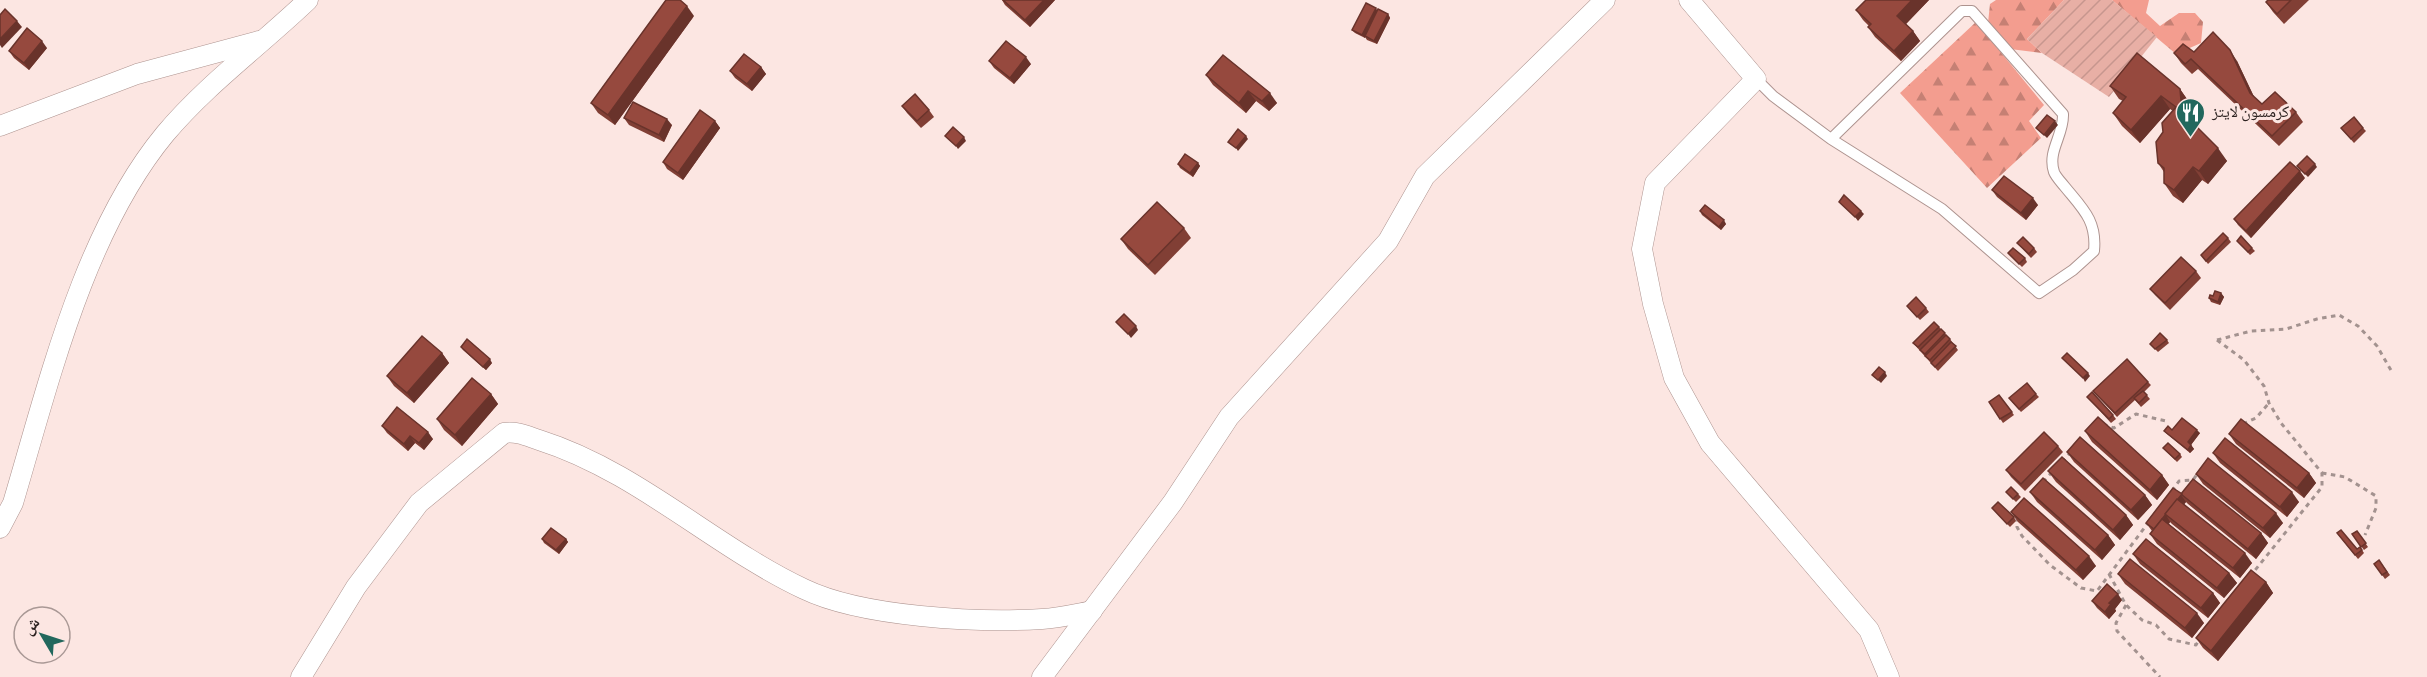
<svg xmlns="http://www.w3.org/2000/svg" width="2427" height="677" font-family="'Source Sans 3','Noto Naskh Arabic',sans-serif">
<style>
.forest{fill:url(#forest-firs)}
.garden{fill:url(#garden-furrows)}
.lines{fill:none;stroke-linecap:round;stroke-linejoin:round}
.service-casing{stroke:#ad938f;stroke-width:12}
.minor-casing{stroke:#ad938f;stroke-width:21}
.path{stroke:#a3928f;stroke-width:3;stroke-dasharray:4.5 4.5;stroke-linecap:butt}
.service{stroke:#fff;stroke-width:10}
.minor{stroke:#fff;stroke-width:20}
.wall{fill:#813f35}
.shaded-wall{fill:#69332b}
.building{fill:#96493e;stroke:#69332b;stroke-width:1.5}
.labels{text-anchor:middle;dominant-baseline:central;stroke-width:6;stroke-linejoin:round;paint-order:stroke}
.poi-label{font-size:16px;fill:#2d2321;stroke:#fce6e2;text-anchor:start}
</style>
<defs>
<pattern id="forest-firs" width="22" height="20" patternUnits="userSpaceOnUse" patternTransform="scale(1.5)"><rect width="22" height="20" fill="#f39d8f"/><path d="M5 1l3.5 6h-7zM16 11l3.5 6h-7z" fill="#c58074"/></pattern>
<pattern id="garden-furrows" width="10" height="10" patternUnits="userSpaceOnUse" patternTransform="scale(1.5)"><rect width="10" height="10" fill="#e8afa5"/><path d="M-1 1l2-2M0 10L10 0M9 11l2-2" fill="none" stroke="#c7968e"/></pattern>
</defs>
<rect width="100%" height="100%" fill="#fce6e2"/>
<!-- forest -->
<g class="forest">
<polygon points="1996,0 2064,0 2027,39 2042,53 2010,49 1988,23 1990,4"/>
<polygon points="2112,0 2149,0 2146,13 2160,26 2179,13 2195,13 2203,22 2201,43 2176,54"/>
<polygon points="1976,22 2044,105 2029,121 2041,138 1987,188 1900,93"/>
</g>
<!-- garden -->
<polygon class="garden" points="2064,0 2112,0 2157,37 2109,97 2042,53 2027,39"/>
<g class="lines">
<defs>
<path id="service" d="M1756 79 1773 96 1831 139 1942 209 2039 293 2073 270 2094 251C2097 221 2083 209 2065 187 2061 182 2056 177 2054 172 2047 151 2064 135 2063 114L1972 11H1962L1831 139"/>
<g id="minor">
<polyline points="1689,0 1756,79 1655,183 1642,249 1653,304 1674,378 1710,443 1869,630 1889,677"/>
<polyline points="0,126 137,74 259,41"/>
<path d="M0 528 13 503C49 382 84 232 165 134 207 84 261 45 308 0"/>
<path d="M301 677 356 587 419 503 504 433C517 431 527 436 539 440 637 471 713 546 804 589 862 617 978 623 1042 619 1059 618 1076 614 1092 611"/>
<polyline points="1042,677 1173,502 1229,417 1388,241 1425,176 1605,0"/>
</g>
</defs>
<!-- service casing -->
<use href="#service" class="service-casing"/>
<!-- minor casing -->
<use href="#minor" class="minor-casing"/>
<!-- path -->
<g class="path">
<polyline points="2217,340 2244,360 2264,386 2269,403 2281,423 2322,473 2322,487 2252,574"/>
<polyline points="2217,340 2251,331 2286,329 2317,319 2339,315 2358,326 2377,346 2392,372"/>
<polyline points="2103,424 2114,428 2136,414 2166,421"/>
<polyline points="2243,424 2256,418 2269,403"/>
<polyline points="2062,462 2072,451"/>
<polyline points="2322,473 2345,477 2376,496 2376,508 2365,535"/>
<polyline points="2043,482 2053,471"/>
<polyline points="2172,491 2179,481 2193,480 2198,473"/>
<polyline points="2017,517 2017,527 2022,536 2050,565 2081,588 2097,591 2148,523"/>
<polyline points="2109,574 2126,605 2142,620 2156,625 2169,639 2196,645 2199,640"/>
<polyline points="2126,605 2116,623 2117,631 2160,677"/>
</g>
<!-- service -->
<use href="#service" class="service"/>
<!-- minor -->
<use href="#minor" class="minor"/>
</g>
<!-- wall -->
<g class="wall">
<polygon points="1002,0 1055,0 1030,27 1005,5"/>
<polygon points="1866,0 1929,0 1906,24 1913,31 1920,41 1901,61 1875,37 1868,27 1869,26 1863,20 1856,10"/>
<polygon points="2268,0 2309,0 2284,24 2273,12 2266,2"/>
<polygon points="1377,10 1388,14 1390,18 1377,44 1367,40 1365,37 1365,38 1355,33 1352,30"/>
<polygon points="694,16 615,125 598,113 591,103"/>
<polygon points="47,48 29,70 14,58 9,51"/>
<polygon points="2194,52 2237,61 2254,97 2262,104 2296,112 2303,122 2279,146 2198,69 2192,74 2181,63 2174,53"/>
<polygon points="1223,55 1277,103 1269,111 1256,101 1246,113 1213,85 1206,75"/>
<polygon points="989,61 1031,64 1014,84 994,68"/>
<polygon points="761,67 766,74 752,91 735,78 730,71"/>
<polygon points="2110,86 2180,89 2189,102 2191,120 2227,161 2208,184 2202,180 2183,203 2173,196 2164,183 2164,172 2158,163 2163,132 2173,111 2170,109 2140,143 2122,126 2113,113 2123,101 2119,99"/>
<polygon points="902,106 929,110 934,117 921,128 907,113"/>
<polygon points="624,118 672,125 664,142 629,125"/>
<polygon points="715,121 720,128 683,180 667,169 663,162"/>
<polygon points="2341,128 2363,128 2366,131 2354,143"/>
<polygon points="1198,163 1200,166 1193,177 1180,168 1178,164"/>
<polygon points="2305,178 2251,238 2238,225 2234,219"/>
<polygon points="1992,190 2038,205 2026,220 1997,197"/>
<polygon points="1700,211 1726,224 1721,230 1702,215"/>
<polygon points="1184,228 1191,238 1155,275 1128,249 1121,239"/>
<polygon points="2228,238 2231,242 2208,264 2201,255"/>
<polygon points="2237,241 2252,248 2255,251 2250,255"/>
<polygon points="2017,243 2034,248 2037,252 2031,258"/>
<polygon points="2008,253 2025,258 2027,262 2022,267"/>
<polygon points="2196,271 2201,278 2170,310 2155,295 2150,289"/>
<polygon points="2221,293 2224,297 2220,305 2211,302 2209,298"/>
<polygon points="1907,306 1926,308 1929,312 1920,320"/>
<polygon points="1939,327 1950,339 1958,350 1938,371 1913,343"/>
<polygon points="2167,340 2169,343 2158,352 2150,344"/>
<polygon points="461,347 492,363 486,370 463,350"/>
<polygon points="442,353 449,363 414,403 394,386 387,376"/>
<polygon points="2148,382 2151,385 2144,392 2150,399 2141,407 2135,400 2117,417 2093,391"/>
<polygon points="491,394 498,404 462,446 444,430 437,419"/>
<polygon points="2036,394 2039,397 2021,412 2012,402"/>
<polygon points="1999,395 2014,415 2003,423 1989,402"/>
<polygon points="2087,397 2113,415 2116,419 2111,423"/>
<polygon points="382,426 433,439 424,450 415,443 408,451 387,433"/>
<polygon points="2172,430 2200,433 2191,445 2194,449 2190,453 2167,434 2164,431"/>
<polygon points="2085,431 2162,475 2169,485 2157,500 2092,442"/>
<polygon points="2229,434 2309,473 2316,483 2304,498 2236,444"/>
<polygon points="2058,446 2063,452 2025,491 2011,477 2006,470"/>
<polygon points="2163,448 2180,454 2182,457 2177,462"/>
<polygon points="2067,452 2145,495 2152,505 2138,520 2074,462"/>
<polygon points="2213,453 2299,502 2287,517 2220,463"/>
<polygon points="2048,471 2126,515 2133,525 2120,540 2056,482"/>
<polygon points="2196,474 2283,523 2270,538 2203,484"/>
<polygon points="2006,492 2018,494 2021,497 2016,502"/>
<polygon points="2030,492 2108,535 2115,545 2102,560 2037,502"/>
<polygon points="2181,494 2261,533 2268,543 2256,559 2188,504 2186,502 2184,504 2252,563 2240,578 2172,524 2170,522 2169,524 2229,573 2237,583 2224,598 2157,544 2150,534 2152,531 2146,523"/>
<polygon points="1992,508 2014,517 2016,521 2010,527"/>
<polygon points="2011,512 2096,566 2083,580 2018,522"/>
<polygon points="2357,531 2368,547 2364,550 2352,534"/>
<polygon points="2337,533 2357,549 2360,547 2364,553 2358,559"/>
<polygon points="542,539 566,539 568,542 559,554 544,543"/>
<polygon points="2133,554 2213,593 2220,603 2208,618 2140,564"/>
<polygon points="2379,560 2390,575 2385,579 2374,564"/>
<polygon points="2118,574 2204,623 2192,638 2125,584"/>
<polygon points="2266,582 2273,593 2218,661 2203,648 2196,638"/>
<polygon points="2122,600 2115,609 2116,611 2109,619 2097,608 2092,601"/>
</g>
<!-- shaded-wall -->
<g class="shaded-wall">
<polygon points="1044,0 1055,0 1030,27 1025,20"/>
<polygon points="1912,0 1929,0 1904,26 1897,16"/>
<polygon points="687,6 694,16 615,125 608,115"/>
<polygon points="1376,8 1378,12 1365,38 1362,35"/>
<polygon points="1388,14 1390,18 1377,44 1374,41"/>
<polygon points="17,21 22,27 2,48 0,45 0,39"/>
<polygon points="1913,31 1920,41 1901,61 1894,51"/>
<polygon points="42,41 47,48 29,70 24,63"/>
<polygon points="2230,50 2237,61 2257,103 2250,93"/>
<polygon points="1026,57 1031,64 1014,84 1010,78"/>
<polygon points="761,67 766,74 752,91 747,84"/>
<polygon points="2180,89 2189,102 2191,125 2182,112"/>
<polygon points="1248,91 1256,101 1246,113 1239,103"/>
<polygon points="1270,93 1277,103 1269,111 1262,101"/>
<polygon points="2161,96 2170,109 2140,143 2131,130"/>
<polygon points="667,119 672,125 664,142 659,135"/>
<polygon points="715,121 720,128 683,180 678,173"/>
<polygon points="2055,121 2058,125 2047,138 2044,135"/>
<polygon points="1246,136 1248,139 1238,151 1236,148"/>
<polygon points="964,137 966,141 958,149 956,146"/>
<polygon points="2218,148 2227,161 2208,184 2199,171"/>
<polygon points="1198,163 1200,166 1193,177 1190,173"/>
<polygon points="2315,164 2317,167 2308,177 2305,174"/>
<polygon points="2193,167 2202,180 2183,203 2174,190"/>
<polygon points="2300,171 2305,178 2251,238 2246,231"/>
<polygon points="2033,198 2038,205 2026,220 2021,213"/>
<polygon points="1861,211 1864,214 1858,221 1855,217"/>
<polygon points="1724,220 1726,224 1721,230 1719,227"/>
<polygon points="2221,293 2224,297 2220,305 2218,302"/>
<polygon points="1136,326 1138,330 1131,338 1128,334"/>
<polygon points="442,353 449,363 414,403 407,393"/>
<polygon points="490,359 492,363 486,370 483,367"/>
<polygon points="1885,372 1887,376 1881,383 1878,380"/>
<polygon points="2088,373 2090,376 2085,382 2083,378"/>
<polygon points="491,394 498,404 462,446 455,435"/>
<polygon points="2197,430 2200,433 2190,446 2188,442"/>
<polygon points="428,432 433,439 424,450 419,443"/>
<polygon points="410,436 415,443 408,451 404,444"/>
<polygon points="2191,445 2194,449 2190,453 2188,450"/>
<polygon points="2309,473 2316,483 2304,498 2297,488"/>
<polygon points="2162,475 2169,485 2157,500 2150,490"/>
<polygon points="2292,492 2299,502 2287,517 2280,507"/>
<polygon points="2145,495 2152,505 2138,520 2131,510"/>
<polygon points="2181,495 2186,502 2172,520 2166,514"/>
<polygon points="2276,513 2283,523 2270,538 2263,528"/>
<polygon points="2126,515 2133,525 2120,540 2113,530"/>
<polygon points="2166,515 2170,522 2159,536 2155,529"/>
<polygon points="2261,533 2268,543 2256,559 2248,549"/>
<polygon points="2108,535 2115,545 2102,560 2095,550"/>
<polygon points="566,539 568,542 559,554 556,550"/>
<polygon points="2245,553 2252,563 2240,578 2233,568"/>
<polygon points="2089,556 2096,566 2083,580 2076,570"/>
<polygon points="2229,573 2237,583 2224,598 2217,588"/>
<polygon points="2266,582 2273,593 2218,661 2211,651"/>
<polygon points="2213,593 2220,603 2208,618 2201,608"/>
<polygon points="2118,594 2122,600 2115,609 2116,611 2109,619 2105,612 2109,603"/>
<polygon points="2197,613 2204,623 2192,638 2185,628"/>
</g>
<!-- building -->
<g class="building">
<polygon points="666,0 680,0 687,6 608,115 591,103"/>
<polygon points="1003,0 1044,0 1025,20"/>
<polygon points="1866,0 1912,0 1897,16 1913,31 1894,51 1868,27 1871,24 1856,10"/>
<polygon points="2268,0 2291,0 2277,14 2266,2"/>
<polygon points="1366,3 1376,8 1362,35 1352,30"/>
<polygon points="5,9 17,21 0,39 0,15"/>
<polygon points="1378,9 1388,14 1374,41 1365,36"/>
<polygon points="27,28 42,41 24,63 9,51"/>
<polygon points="2213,32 2230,50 2250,93 2262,104 2275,92 2296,112 2272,136 2191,59 2185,64 2174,53 2183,44 2194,52"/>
<polygon points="1006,41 1026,57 1010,78 989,61"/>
<polygon points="2137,53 2180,89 2182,112 2218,148 2199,171 2193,167 2174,190 2164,183 2164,168 2158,163 2156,142 2163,132 2162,123 2176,107 2161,96 2131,130 2113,113 2126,97 2110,86"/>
<polygon points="744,54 761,67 747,84 730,71"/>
<polygon points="1223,55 1270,93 1262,101 1248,91 1239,103 1206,75"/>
<polygon points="915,94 929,110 917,121 902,106"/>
<polygon points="633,102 667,119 659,135 624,118"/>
<polygon points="700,110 715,121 678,173 663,162"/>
<polygon points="2047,115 2055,121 2044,135 2036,128"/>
<polygon points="2354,117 2363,128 2351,139 2341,128"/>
<polygon points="953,127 964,137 956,146 945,136"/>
<polygon points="1238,129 1246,136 1236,148 1228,142"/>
<polygon points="1185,154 1198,163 1190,173 1178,164"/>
<polygon points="2307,156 2315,164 2305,174 2297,166"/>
<polygon points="2290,162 2300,171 2246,231 2234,219"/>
<polygon points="2004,176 2033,198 2021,213 1992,190"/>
<polygon points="1844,195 1861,211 1855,217 1839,202"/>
<polygon points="1157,202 1184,228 1148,265 1121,239"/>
<polygon points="1705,205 1724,220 1719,227 1700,211"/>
<polygon points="2223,233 2228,238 2206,261 2201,255"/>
<polygon points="2241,236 2252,248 2248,252 2237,241"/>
<polygon points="2023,237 2034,248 2029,254 2017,243"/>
<polygon points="2013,248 2025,258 2019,264 2008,253"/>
<polygon points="2181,257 2196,271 2165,303 2150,289"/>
<polygon points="2215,291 2221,293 2218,302 2209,298 2210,295 2213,296"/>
<polygon points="1916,297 1926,308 1917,317 1907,306"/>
<polygon points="1124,314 1136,326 1128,334 1116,322"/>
<polygon points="1934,322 1939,327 1918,347 1913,343"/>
<polygon points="1941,329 1945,333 1925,354 1920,350"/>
<polygon points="2160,333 2167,340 2155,349 2150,344"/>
<polygon points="1946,335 1950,339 1930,360 1925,356"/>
<polygon points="422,336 442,353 407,393 387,376"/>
<polygon points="467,339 490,359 483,367 461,347"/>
<polygon points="1951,342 1956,346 1935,367 1931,363"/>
<polygon points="2067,353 2088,373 2083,378 2062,358"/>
<polygon points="2127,359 2148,382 2115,413 2093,391"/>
<polygon points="1879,367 1885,372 1878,380 1872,375"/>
<polygon points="472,378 491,394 455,435 437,419"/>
<polygon points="2027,383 2036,394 2019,409 2009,398"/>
<polygon points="2143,391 2147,395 2139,403 2134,398"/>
<polygon points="2092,392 2113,415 2109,419 2087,397"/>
<polygon points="1999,395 2012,412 2000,419 1989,402"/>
<polygon points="397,407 428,432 419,443 410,436 404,444 382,426"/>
<polygon points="2098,417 2162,475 2150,490 2085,431"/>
<polygon points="2182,418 2197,430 2188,442 2191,445 2188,450 2164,431 2168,426 2172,430"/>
<polygon points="2241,419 2309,473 2297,488 2229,434"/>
<polygon points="2044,432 2058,446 2021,484 2006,470"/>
<polygon points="2080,437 2145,495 2131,510 2067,452"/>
<polygon points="2225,438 2292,492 2280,507 2213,453"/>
<polygon points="2168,443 2180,454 2175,459 2163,448"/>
<polygon points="2062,457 2126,515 2113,530 2048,471"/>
<polygon points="2208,458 2276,513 2263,528 2196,474"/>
<polygon points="2043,478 2108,535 2095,550 2030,492"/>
<polygon points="2193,479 2261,533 2248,549 2181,494"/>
<polygon points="2011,487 2018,494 2013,499 2006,492"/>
<polygon points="2173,488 2182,494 2154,529 2146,523"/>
<polygon points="2024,498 2089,556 2076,570 2011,512"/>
<polygon points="2177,499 2245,553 2233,568 2165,514"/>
<polygon points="1998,502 2014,517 2007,524 1992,508"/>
<polygon points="2162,519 2229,573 2217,588 2150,534"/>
<polygon points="551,528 566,539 556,550 542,539"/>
<polygon points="2341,530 2357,549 2360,547 2362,550 2355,555 2337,533"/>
<polygon points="2357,531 2366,543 2361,547 2352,534"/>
<polygon points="2146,539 2213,593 2201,608 2133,554"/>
<polygon points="2130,559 2197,613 2185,628 2118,574"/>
<polygon points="2379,560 2387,572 2382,575 2374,564"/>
<polygon points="2251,570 2266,582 2211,651 2196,638"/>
<polygon points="2107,584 2118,594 2109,603 2111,604 2105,612 2092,601"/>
</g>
<!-- icons -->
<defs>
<symbol id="restaurant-pin" viewBox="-11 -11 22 30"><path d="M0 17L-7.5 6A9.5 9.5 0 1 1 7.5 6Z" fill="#22685d" stroke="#fce6e2"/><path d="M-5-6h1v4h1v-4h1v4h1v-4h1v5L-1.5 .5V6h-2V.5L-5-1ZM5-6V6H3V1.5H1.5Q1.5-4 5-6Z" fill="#fff"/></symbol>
</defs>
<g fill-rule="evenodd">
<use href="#restaurant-pin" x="2174" y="96" width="33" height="45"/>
</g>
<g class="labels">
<!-- poi labels -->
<g class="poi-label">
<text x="2212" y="112">كرمسون لايتز</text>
</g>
</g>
<!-- north arrow -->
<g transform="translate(42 635) rotate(309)"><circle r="28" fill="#fce6e2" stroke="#a99895" stroke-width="1.5"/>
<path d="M0-4.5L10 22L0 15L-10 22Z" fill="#22685d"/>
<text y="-9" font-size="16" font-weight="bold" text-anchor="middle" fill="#2d2321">ش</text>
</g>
</svg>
